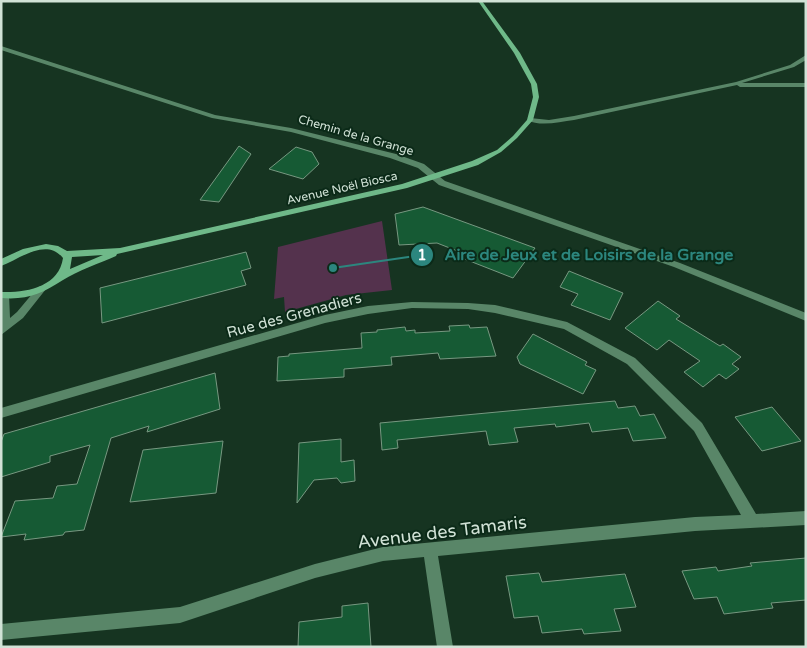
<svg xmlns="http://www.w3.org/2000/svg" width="807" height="648" font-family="'Varela Round',sans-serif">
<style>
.green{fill:#54324d}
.building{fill:#165a34;stroke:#779881}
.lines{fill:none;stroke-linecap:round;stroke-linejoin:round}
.street{fill:#598668;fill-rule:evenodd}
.secondary{fill:#6fb989;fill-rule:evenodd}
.labels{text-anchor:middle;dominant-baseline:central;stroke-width:4;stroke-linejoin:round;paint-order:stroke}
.far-street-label{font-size:12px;fill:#d1e2d6;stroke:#0b2a18}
.street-label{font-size:15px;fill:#d1e2d6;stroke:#0b2a18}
.near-street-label{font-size:18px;fill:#d1e2d6;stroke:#0b2a18}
.leader{fill:none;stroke:#2c867e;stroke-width:2}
.callout-dot{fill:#2c867e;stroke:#0b2a18;stroke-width:2}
.mark-label{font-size:15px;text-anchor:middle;font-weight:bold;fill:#fff}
.callout-label{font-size:16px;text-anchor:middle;font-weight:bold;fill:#2c867e;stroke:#0b2a18;stroke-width:4;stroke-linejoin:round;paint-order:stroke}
</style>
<rect width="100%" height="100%" fill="#163421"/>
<!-- green -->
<polygon class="green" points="382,221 392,290 346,295 285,312 284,297 274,299 278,247"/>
<!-- building -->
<g class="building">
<polygon points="239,146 251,154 219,202 200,200"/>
<polygon points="296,147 312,152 319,164 303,179 269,169"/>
<polygon points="423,207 535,248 513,278 462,258 465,254 437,243 399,245 395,214"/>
<polygon points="246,252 251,268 241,271 246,285 102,323 100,288"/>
<polygon points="569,271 623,293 610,320 571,305 578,294 560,287"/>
<polygon points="658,301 680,316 676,319 720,346 723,344 741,357 732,364 739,369 726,379 719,374 703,387 684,372 700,361 669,340 657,350 625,328"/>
<polygon points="469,325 470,328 487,327 496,356 440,359 438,353 391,357 392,365 344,369 344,377 277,381 278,357 289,356 289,354 362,348 361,333 377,332 377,330 405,327 406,331 415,330 415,333 450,331 449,326"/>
<polygon points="533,334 587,362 585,365 596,370 583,394 520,364 517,357"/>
<polygon points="215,373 220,409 147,432 149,426 111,438 84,530 65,532 63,535 24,540 26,534 1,537 15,501 53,498 57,486 77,484 90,445 50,456 50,462 1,477 1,442 4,434"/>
<polygon points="615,401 618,408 635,406 640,416 654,414 666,438 633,441 628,428 592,432 589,423 556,427 555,424 514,428 518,442 489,445 486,431 397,440 398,448 382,450 380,423"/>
<polygon points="772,407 801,441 762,451 735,417"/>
<polygon points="341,439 341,462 354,460 355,481 341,483 337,478 314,480 297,503 299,443"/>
<polygon points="223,441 216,493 130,502 143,450"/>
<polygon points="806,558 806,600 771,603 773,608 724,614 717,597 694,599 682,571 716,567 718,571 752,566 750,563"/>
<polygon points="539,573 542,582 625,574 636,607 614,609 621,631 584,634 582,629 542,633 538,616 514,618 506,576"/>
<polygon points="368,603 371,647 298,647 299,622 342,617 342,606"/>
</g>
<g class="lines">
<!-- street -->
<g class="street">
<polygon points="1,46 215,115 291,128 396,154 424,164 445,181 680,263 806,313 806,321 674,267 439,185 418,168 390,158 291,132 212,118 1,50"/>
<path d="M806 55V60L794 67 742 83H806V87H740L737 85 574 120C559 122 540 127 527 120L530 118 549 120 574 116 736 82 790 65Z"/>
<polygon points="41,286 46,289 23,318 1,335 1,292 7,293 9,295 10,318 17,312 38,287"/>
<polygon points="412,302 468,303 495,305 567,322 635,358 702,423 756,514 806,511 806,525 695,531 438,556 453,647 437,647 424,557 383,561 315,578 180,623 1,640 1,624 180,607 315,564 383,547 695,517 741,515 694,431 627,364 564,329 495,313 468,309 412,308 368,314 325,323 1,418 1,408 325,315 368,306"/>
</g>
<!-- secondary -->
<path class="secondary" d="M478 1H482L520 53 537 84 539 97 533 120 517 138 501 152 478 165 407 188 117 254 116 256C100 263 77 271 63 280 41 294 28 300 1 298V292C26 293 59 287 63 258 46 237 20 259 1 266V259L23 249 46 244 58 246 67 251 120 248 402 184 472 161 497 150 513 136 527 120 533 97 531 84 514 53ZM103 255 70 269 72 257Z"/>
</g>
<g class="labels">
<!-- far-street labels -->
<g class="far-street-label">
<text transform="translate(356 135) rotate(16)">Chemin de la Grange</text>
<text transform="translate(342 188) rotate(-13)">Avenue Noël Biosca</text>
</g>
<!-- street labels -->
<g class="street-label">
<text transform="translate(294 315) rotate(-15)">Rue des Grenadiers</text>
</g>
<!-- near-street labels -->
<g class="near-street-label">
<text transform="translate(442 532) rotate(-7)">Avenue des Tamaris</text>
</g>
</g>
<!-- callouts -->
<path class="leader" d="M333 268L422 255"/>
<g class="callout-dot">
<circle cx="333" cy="268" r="5"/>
<circle cx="422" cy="255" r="12"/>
</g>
<g class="mark-label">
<text x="422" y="260">1</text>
</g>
<g class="callout-label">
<text x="589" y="260">Aire de Jeux et de Loisirs de la Grange</text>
</g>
<!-- border -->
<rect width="807" height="648" fill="none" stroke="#d1e2d6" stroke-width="5"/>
</svg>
